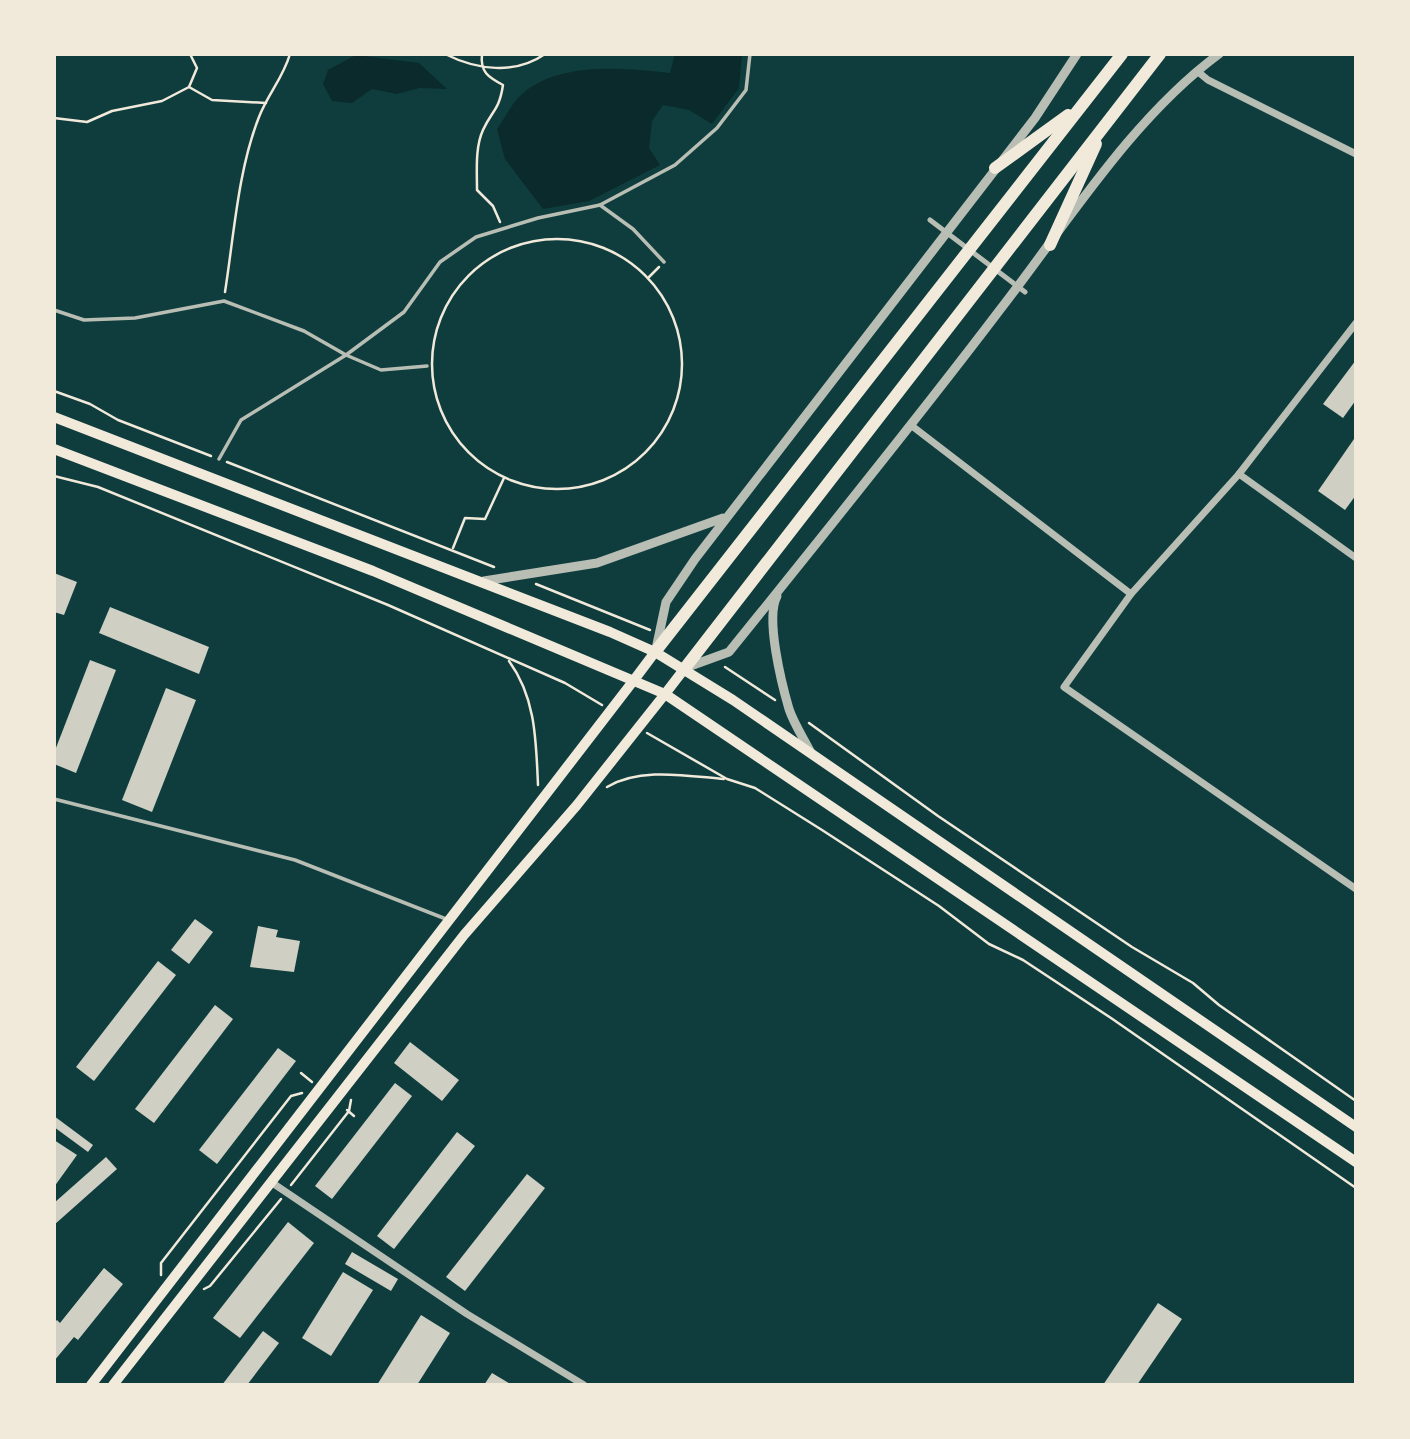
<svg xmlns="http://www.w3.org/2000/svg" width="1410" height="1439" font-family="'Source Sans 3',sans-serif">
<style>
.water{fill:#0a2a2b}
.building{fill:#cfcfc3}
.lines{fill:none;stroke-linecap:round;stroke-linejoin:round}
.path{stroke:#f1e9da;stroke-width:2.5}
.service{stroke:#b8beb3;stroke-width:3.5}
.pedestrian{stroke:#b8beb3;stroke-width:5}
.minor{stroke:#b8beb3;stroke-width:7}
.tertiary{stroke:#b8beb3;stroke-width:9}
.secondary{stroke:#f1e9da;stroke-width:10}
.primary{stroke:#f1e9da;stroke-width:10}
.trunk{stroke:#f1e9da;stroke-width:12}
</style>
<rect width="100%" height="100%" fill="#0f3d3e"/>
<!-- water -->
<g class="water">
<path d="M675 54H742L739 88 712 124 689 110 663 105 652 121 649 148 660 165 589 201 543 209 505 159 497 129C504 119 510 107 518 98 554 60 625 68 670 73Z"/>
<polygon points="356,55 419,63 447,89 419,88 397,94 372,89 352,103 332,101 323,84 328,70"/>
</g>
<!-- building -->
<g class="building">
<polygon points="1356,360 1356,400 1343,418 1323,404"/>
<polygon points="1354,439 1356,495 1345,510 1318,491"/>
<polygon points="54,573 77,582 64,615 54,612"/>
<polygon points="110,607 209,647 199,674 99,633"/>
<polygon points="90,660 116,670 76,773 54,764 54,753"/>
<polygon points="166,688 196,700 152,812 122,800"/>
<polygon points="195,919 213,932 189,964 171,950"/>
<polygon points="258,926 278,930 276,937 300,941 294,972 250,967"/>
<polygon points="158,961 176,975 94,1081 76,1067"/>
<polygon points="215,1005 233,1019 154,1123 135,1109"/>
<polygon points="410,1042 459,1080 442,1101 394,1063"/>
<polygon points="278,1048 296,1061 217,1164 199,1150"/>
<polygon points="395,1083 412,1096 332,1199 315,1186"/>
<polygon points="54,1116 93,1145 88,1152 54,1127"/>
<polygon points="457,1132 475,1146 394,1249 377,1236"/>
<polygon points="54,1140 77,1155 54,1187"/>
<polygon points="106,1157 117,1169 54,1225 54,1203"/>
<polygon points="527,1174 545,1188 465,1291 446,1277"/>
<polygon points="288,1222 314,1243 240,1338 213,1318"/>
<polygon points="352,1252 398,1279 391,1291 345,1264"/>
<polygon points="104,1268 123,1284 78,1340 74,1337 54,1361 54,1323 57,1320 60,1323"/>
<polygon points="343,1272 373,1290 331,1356 302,1338"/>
<polygon points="1158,1303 1182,1319 1137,1385 1103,1385"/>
<polygon points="421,1315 450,1333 417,1385 377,1385"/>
<polygon points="263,1331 279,1343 247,1385 222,1385"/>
<polygon points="492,1373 512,1385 484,1385"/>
</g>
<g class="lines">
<!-- path -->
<g class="path">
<path d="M445 54C477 70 515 75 545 54"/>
<path d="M482 54C480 72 488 77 503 85 499 111 492 110 483 130 475 147 477 171 477 190L493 206 500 222"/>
<polyline points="189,87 212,100 266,103"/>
<polyline points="54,118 87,122 112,111 162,101 189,87 197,68 190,54"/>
<circle cx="557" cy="364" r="125"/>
<polyline points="649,277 659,267"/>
<path d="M225 292C234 235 238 170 259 117 268 94 283 78 290 54"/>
<polyline points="54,391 90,404 118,420 211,456"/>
<polyline points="227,462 494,567"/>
<polyline points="54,476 98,487 388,605 565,683 602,705"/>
<polyline points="453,548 465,518 485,519 504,478"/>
<polyline points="536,584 650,630"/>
<path d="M509 661C536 698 536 741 538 785"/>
<polyline points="725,667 775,700"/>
<polyline points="809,723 938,816 1132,947 1193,983 1219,1005 1356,1101"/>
<polyline points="647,733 727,779 755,788 822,830 939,906 989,944 1023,960 1111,1018 1356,1188"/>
<path d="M607 787C640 767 687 776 724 779"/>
<polyline points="301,1073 312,1082"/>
<polyline points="347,1110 354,1116"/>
<polyline points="291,1185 349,1111 351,1100"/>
<polyline points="161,1275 161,1263 291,1096 302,1093"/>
<polyline points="204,1289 210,1286 281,1199"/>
</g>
<!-- service -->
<g class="service">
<polyline points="600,205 633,229 664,262"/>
<polyline points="54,310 84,320 135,318 224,301 304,331 346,355 381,370 427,366"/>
<polyline points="219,459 241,420 346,355 404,312 440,262 476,237 538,218 600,205 675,165 717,128 746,90 750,54"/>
<polyline points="54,799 295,860 446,919"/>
</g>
<!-- pedestrian -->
<polyline class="pedestrian" points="930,220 1025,292"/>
<!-- minor -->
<g class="minor">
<polyline points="1197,71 1208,80 1356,154"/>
<polyline points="912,426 1131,594 1239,474 1356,558"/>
<polyline points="1239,474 1356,323"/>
<polyline points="1131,594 1064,687 1356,889"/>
<polyline points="271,1182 467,1314 584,1385"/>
</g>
<!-- tertiary -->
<g class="tertiary">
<polyline points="484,581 597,563 723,518"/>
<path d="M777 596C765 618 782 685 789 709 794 724 804 739 811 753"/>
<polyline points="656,649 666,602 695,559 1035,118 1077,54"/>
<path d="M685 668 729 652C820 539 911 427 999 311 1066 225 1131 119 1219 54"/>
</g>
<!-- secondary -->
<g class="secondary">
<polyline points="91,1385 634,680"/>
<polyline points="113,1385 464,935 577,805 665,694"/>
</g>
<!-- primary -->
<g class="primary">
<polyline points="54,417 610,632 655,652 733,700 1356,1127"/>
<polyline points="54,449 373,571 665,694 1356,1162"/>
<polyline points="634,680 655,652"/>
<polyline points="665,694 685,668"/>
</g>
<!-- trunk -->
<g class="trunk">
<polyline points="995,168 1068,115"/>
<polyline points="1050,245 1096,144"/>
<polyline points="655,652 1122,54"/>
<polyline points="685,668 1160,54"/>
</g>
</g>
<!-- border -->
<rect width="1410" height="1439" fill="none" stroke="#f1e9da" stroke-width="112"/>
</svg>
